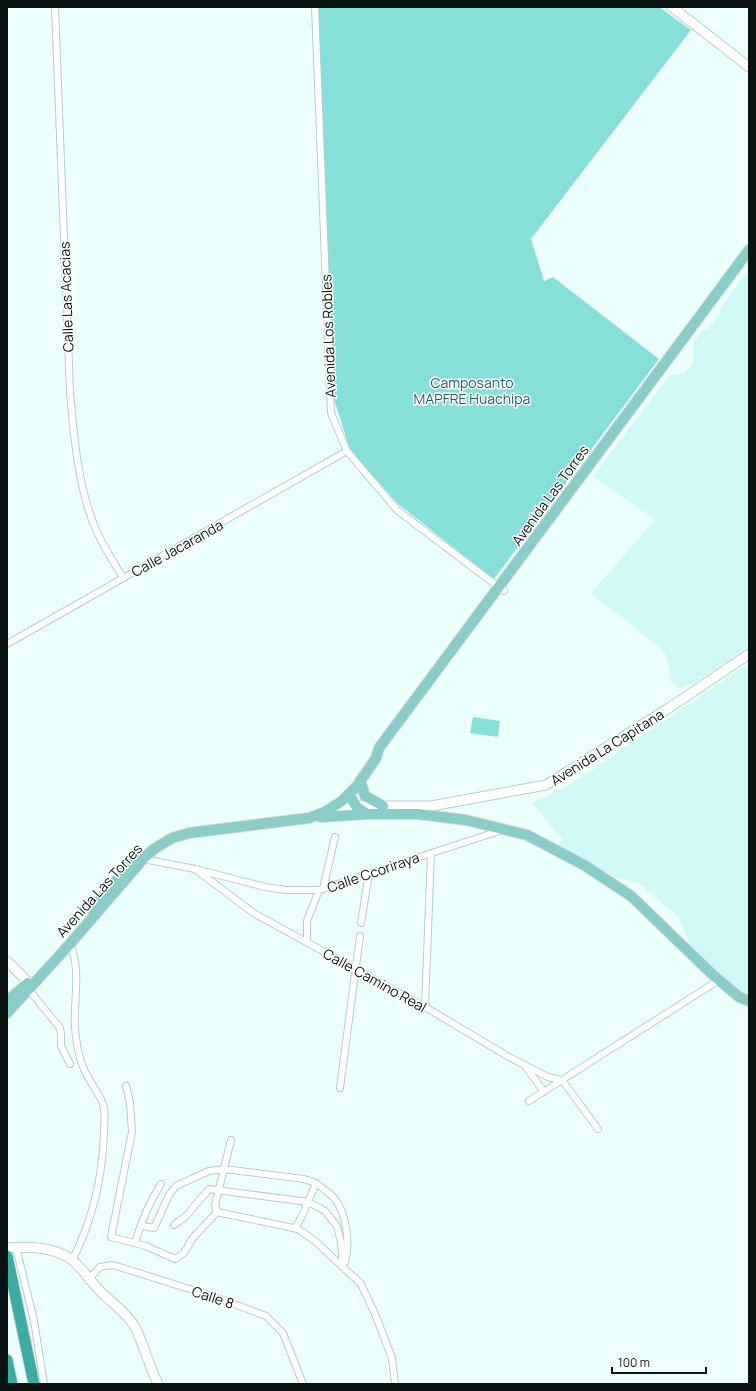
<svg xmlns="http://www.w3.org/2000/svg" width="756" height="1391" font-family="Manrope,sans-serif">
<style>
.built{fill:#d0f8f4}
.green{fill:#87e0d8}
.lines{fill:none;stroke-linecap:round;stroke-linejoin:round}
.street-casing{stroke:#b3cfcc;stroke-width:8}
.secondary-casing{stroke:#b3cfcc;stroke-width:11}
.primary-casing{stroke:#d7d9d9;stroke-width:12}
.highway-casing{stroke:#d7d9d9;stroke-width:13}
.street{stroke:#fff;stroke-width:6}
.secondary{stroke:#fff;stroke-width:9}
.primary{stroke:#89cdc8;stroke-width:10}
.highway{stroke:#3baba4;stroke-width:11}
.labels{text-anchor:middle;dominant-baseline:central;stroke-width:3;stroke-linejoin:round;paint-order:stroke}
.street-label{font-size:14px;fill:#081312;stroke:#fff}
.park-label{font-size:14px;fill:#275d59;stroke:#fff}
</style>
<rect width="100%" height="100%" fill="#edfffd"/>
<!-- built -->
<g class="built">
<polygon points="749,270 749,646 691,685 688,684 681,689 668,679 671,675 664,651 591,593 655,520 593,476 669,376 685,373 694,361 693,343 703,330 708,329 714,321 721,312 719,310"/>
<polygon points="749,663 749,995 732,988 689,944 679,917 661,903 652,891 650,893 643,886 629,880 618,879 558,845 562,839 532,803 573,783"/>
</g>
<!-- green -->
<g class="green">
<polygon points="317,7 659,7 691,30 531,239 544,281 553,277 659,359 494,579 398,504 350,450 333,396"/>
<polygon points="473,717 500,721 498,737 470,733"/>
</g>
<g class="lines">
<defs>
<g id="street">
<path d="M55 7 70 392C74 437 78 488 96 530 103 546 114 562 123 578"/>
<polyline points="315,7 331,413 347,451 397,510 504,591"/>
<polyline points="7,644 347,451"/>
<polyline points="143,859 195,869 265,887 286,890 319,890 502,830"/>
<polyline points="195,869 255,914 425,1007 509,1057 548,1077 562,1080 598,1129"/>
<polyline points="323,889 335,837"/>
<polyline points="361,923 369,873"/>
<polyline points="307,942 307,921 319,890"/>
<path d="M70 944C82 972 73 999 75 1028 76 1040 78 1055 83 1067 88 1080 98 1091 103 1104 106 1113 104 1122 104 1131 103 1176 92 1221 72 1261"/>
<polyline points="29,990 60,1028 61,1034 61,1046 70,1064"/>
<polyline points="425,1007 431,853"/>
<polyline points="526,1067 544,1092"/>
<polyline points="126,1086 130,1103 132,1132 111,1237 146,1246 175,1259 184,1253 192,1239 217,1212 298,1229 315,1241 361,1284 375,1314 392,1358 395,1384"/>
<polyline points="340,1088 360,936"/>
<polyline points="529,1101 719,980"/>
<polyline points="217,1212 215,1205 231,1140"/>
<polyline points="174,1225 186,1216 209,1189 308,1202 318,1207 325,1211 337,1226 341,1242 343,1267"/>
<polyline points="142,1226 154,1228 169,1195 176,1186 209,1171 224,1169 304,1179 316,1183"/>
<path d="M295 1228 302 1216 316 1183C322 1188 330 1193 335 1199 347 1215 350 1244 345 1262"/>
<path d="M135 1243C141 1222 149 1203 161 1184"/>
<polyline points="16,1247 34,1321 44,1384"/>
<polyline points="88,1280 100,1267 113,1265 215,1297 266,1316 283,1333 303,1384"/>
</g>
<g id="secondary">
<polyline points="672,7 749,67"/>
<polyline points="331,809 349,806 431,806 546,785 669,708 749,654"/>
<polyline points="7,961 32,986"/>
<path d="M7 1248C28 1246 54 1246 72 1260 83 1269 91 1282 101 1292 112 1303 127 1313 135 1327 144 1345 149 1366 158 1384"/>
</g>
<g id="primary">
<polyline points="360,781 365,796 383,806"/>
<polyline points="349,795 356,806 367,814"/>
<polyline points="321,817 367,814 418,814 466,820 527,835 584,865 631,896 713,975 739,997 749,1001"/>
<polyline points="92,909 132,862"/>
<polyline points="7,1001 28,983"/>
<polyline points="7,1013 69,945 143,859 154,849 172,838 189,833 309,818 325,812 342,801 357,786 376,758 379,748 749,250"/>
</g>
<g id="highway">
<polyline points="7,1256 34,1384"/>
<polyline points="7,1360 12,1384"/>
</g>
</defs>
<!-- street casing -->
<use href="#street" class="street-casing"/>
<!-- secondary casing -->
<use href="#secondary" class="secondary-casing"/>
<!-- primary casing -->
<use href="#primary" class="primary-casing"/>
<!-- highway casing -->
<use href="#highway" class="highway-casing"/>
<!-- street -->
<use href="#street" class="street"/>
<!-- secondary -->
<use href="#secondary" class="secondary"/>
<!-- primary -->
<use href="#primary" class="primary"/>
<!-- highway -->
<use href="#highway" class="highway"/>
</g>
<g class="labels">
<!-- street labels -->
<g class="street-label">
<text transform="translate(66 297) rotate(-92)">Calle Las Acacias</text>
<text transform="translate(328 336) rotate(-92)">Avenida Los Robles</text>
<text transform="translate(550 495) rotate(-54)">Avenida Las Torres</text>
<text transform="translate(177 548) rotate(-29)">Calle Jacaranda</text>
<text transform="translate(607 747) rotate(-32)">Avenida La Capitana</text>
<text transform="translate(373 872) rotate(-19)">Calle Ccoriraya</text>
<text transform="translate(99 890) rotate(-48)">Avenida Las Torres</text>
<text transform="translate(375 980) rotate(29)">Calle Camino Real</text>
<text transform="translate(213 1297) rotate(18)">Calle 8</text>
</g>
<!-- park labels -->
<g class="park-label">
<text x="472" y="382">Camposanto<tspan x="472" dy="16">MAPFRE Huachipa</tspan></text>
</g>
</g>
<!-- border -->
<rect width="756" height="1391" fill="none" stroke="#081312" stroke-width="16"/>
<!-- scale -->
<path d="M612 1367v6h94v-6" fill="none" stroke="#081312" stroke-width="2"/>
<text x="618" y="1367" font-size="12" fill="#081312" stroke="#ffffff" stroke-width="3" paint-order="stroke">100 m</text>
</svg>
